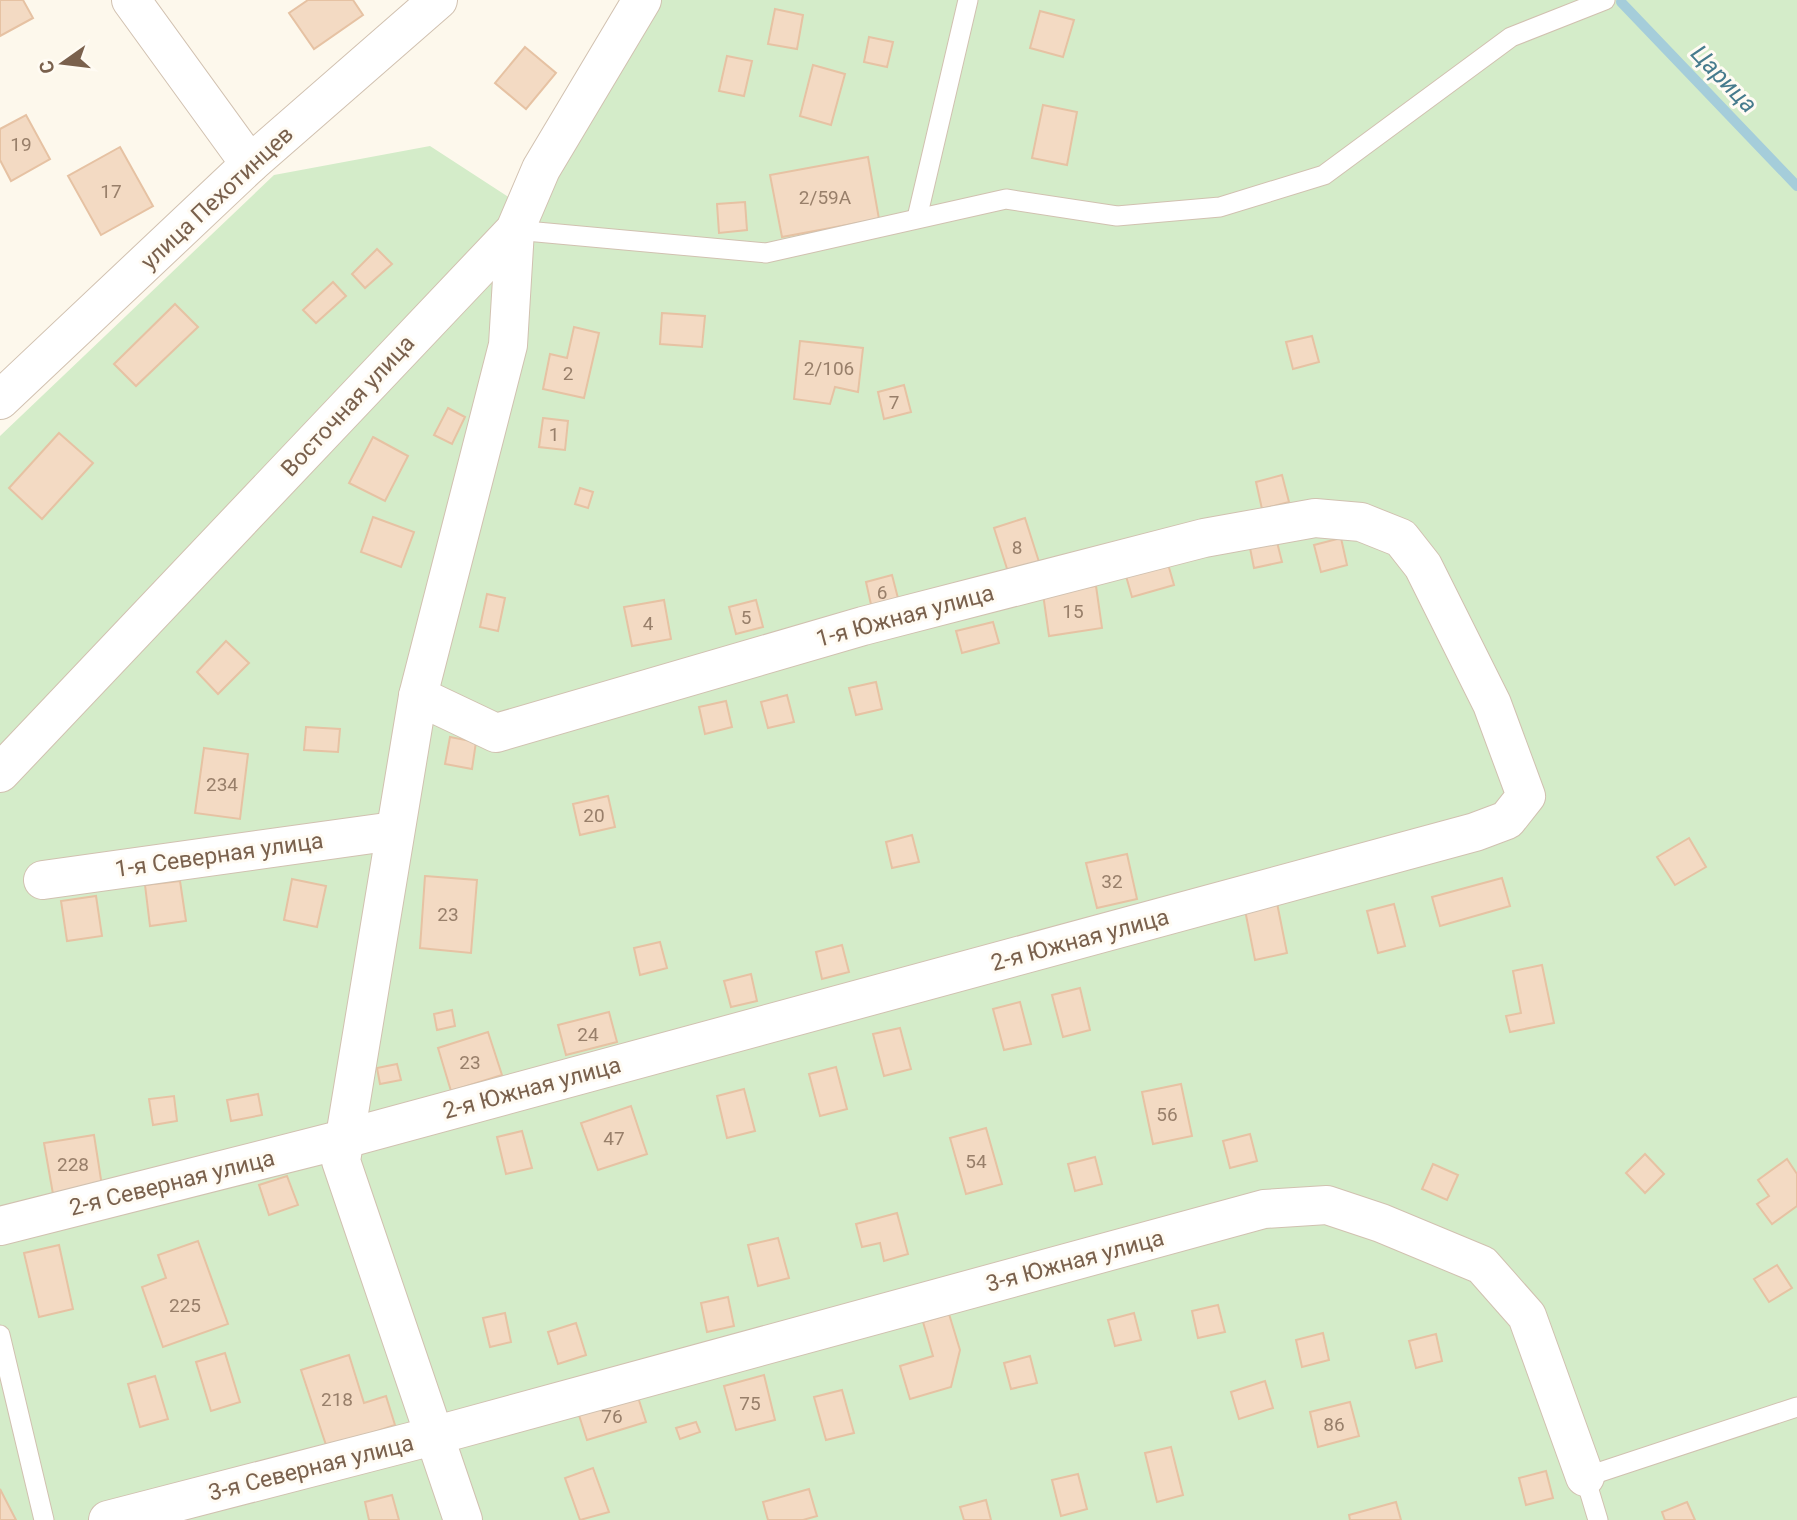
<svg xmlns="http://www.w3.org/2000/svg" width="1797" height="1520" font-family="Roboto,sans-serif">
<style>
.green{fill:#d4ecc9}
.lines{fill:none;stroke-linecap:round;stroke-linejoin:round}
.stream{stroke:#a5cdda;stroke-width:10}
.building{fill:#f3dac3;stroke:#e6c2a3;stroke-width:2}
.service-casing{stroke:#d1c1b0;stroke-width:21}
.minor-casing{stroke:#d1c1b0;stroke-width:40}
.service{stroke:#fff;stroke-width:19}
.minor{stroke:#fff;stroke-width:38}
.labels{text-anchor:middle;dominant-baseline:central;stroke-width:6;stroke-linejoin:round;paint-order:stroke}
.number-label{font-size:19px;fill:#987f6a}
.street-label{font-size:23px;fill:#7a614d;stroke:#fffbf3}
.water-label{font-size:24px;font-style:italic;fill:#467b8d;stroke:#fffbf3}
</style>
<rect width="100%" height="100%" fill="#fdf8ec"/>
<!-- green -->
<polygon class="green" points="645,0 1797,0 1797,1520 0,1520 0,436 274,175 430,146 533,213"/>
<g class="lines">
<!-- stream -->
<polyline class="stream" points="1621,2 1797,186"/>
</g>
<!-- building -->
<g class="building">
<polygon points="0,0 23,0 33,18 0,36"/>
<polygon points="308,0 353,0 363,15 314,49 289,13"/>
<polygon points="775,9 803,15 797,49 768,44"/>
<polygon points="1040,11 1074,20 1063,57 1030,48"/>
<polygon points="869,37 893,42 887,67 864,62"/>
<polygon points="525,47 556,73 526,109 495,83"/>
<polygon points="727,56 752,61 744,96 719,91"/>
<polygon points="813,65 845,74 831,125 800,116"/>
<polygon points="1043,105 1077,112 1067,165 1032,158"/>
<polygon points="26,115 50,159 11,181 0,160 0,129"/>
<polygon points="120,147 153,206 101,235 68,176"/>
<polygon points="868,157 879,219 782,237 770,175"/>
<polygon points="745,202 747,230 719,233 717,204"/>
<polygon points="377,249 392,264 365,288 352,274"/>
<polygon points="333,282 346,296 316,323 303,310"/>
<polygon points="175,304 198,327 136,386 114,364"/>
<polygon points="662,313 705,316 702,347 660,344"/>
<polygon points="574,327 599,333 584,398 543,389 550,354 567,358"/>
<polygon points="1312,336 1319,362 1293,369 1286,342"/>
<polygon points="800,341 863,348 858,392 835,387 830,404 794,399"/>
<polygon points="904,385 911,412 884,419 878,392"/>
<polygon points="448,408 465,417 452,444 434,435"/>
<polygon points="543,418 568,421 565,450 539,447"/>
<polygon points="59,433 93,463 42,519 9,488"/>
<polygon points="373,437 408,456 385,501 349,483"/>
<polygon points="1282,475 1289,502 1262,509 1256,482"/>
<polygon points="580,488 593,492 588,508 575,504"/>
<polygon points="373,517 414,532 401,567 361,552"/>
<polygon points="1025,518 1040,565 1009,575 994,528"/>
<polygon points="1276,538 1282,562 1254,568 1249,543"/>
<polygon points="1341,538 1347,565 1321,572 1314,545"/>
<polygon points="1166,557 1174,585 1132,597 1124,569"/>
<polygon points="892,575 899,602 872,609 866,582"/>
<polygon points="1096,586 1102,628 1049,636 1043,594"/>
<polygon points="487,594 505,598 498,631 480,627"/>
<polygon points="664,600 671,639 632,646 624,607"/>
<polygon points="756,600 763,627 736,634 729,607"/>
<polygon points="993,622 999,643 962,653 956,631"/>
<polygon points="226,641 249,663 218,694 197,672"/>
<polygon points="876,682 882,709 856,715 849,688"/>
<polygon points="787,695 794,722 768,728 761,702"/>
<polygon points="726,701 732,727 705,734 699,707"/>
<polygon points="306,727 340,729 338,752 304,750"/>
<polygon points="450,737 476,742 472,769 445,764"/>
<polygon points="204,748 248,754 240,819 195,813"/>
<polygon points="608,796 615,827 580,835 573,804"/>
<polygon points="912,835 919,862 892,868 886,842"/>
<polygon points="1689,838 1706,867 1675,885 1657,857"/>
<polygon points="1127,854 1137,899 1097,908 1086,863"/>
<polygon points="425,876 477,880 471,953 420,948"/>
<polygon points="1502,878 1510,906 1440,926 1432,897"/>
<polygon points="292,879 326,886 317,927 284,920"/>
<polygon points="180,881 186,921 150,926 145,885"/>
<polygon points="96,896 102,936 67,941 61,901"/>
<polygon points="1277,903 1287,953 1255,960 1245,910"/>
<polygon points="1394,904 1405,946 1378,953 1367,911"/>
<polygon points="660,942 667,968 640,975 634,948"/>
<polygon points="842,945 849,972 822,979 816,952"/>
<polygon points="1542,965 1554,1023 1510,1032 1506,1016 1521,1013 1513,971"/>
<polygon points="751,974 757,1001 731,1007 724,981"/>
<polygon points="1080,988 1090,1030 1063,1037 1052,995"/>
<polygon points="1020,1002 1031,1044 1004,1050 993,1009"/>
<polygon points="452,1010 455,1026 437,1030 434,1014"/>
<polygon points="609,1012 617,1042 566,1055 558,1025"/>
<polygon points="900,1028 911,1069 884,1076 873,1034"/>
<polygon points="488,1032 502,1075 451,1091 438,1048"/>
<polygon points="397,1064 401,1080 380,1084 377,1068"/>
<polygon points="836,1067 847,1109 820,1116 809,1074"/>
<polygon points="1181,1084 1192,1136 1153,1144 1142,1092"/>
<polygon points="744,1089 755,1131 727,1138 717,1096"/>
<polygon points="258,1094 262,1115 231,1121 227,1100"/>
<polygon points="174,1096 177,1121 153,1125 149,1099"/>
<polygon points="631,1106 647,1154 598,1170 581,1123"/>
<polygon points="986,1128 1002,1184 966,1194 950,1138"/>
<polygon points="522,1131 532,1168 506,1174 497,1137"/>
<polygon points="1250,1134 1257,1161 1230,1168 1223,1141"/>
<polygon points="94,1135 102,1186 53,1194 44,1143"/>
<polygon points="1645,1154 1664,1174 1645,1193 1626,1173"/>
<polygon points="1095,1157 1102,1184 1075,1191 1068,1164"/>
<polygon points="1787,1159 1797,1174 1797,1206 1772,1224 1757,1204 1769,1196 1758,1180"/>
<polygon points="1433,1164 1458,1175 1447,1200 1422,1189"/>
<polygon points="287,1176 298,1205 269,1215 259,1185"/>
<polygon points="897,1213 908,1254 884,1261 880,1243 862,1247 856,1224"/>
<polygon points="778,1238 789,1278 758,1286 748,1245"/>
<polygon points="198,1241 228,1324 163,1347 142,1287 166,1278 158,1255"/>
<polygon points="59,1245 73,1309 39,1317 24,1253"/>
<polygon points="1777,1265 1792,1288 1769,1302 1754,1279"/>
<polygon points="728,1297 734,1326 707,1332 701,1303"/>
<polygon points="1218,1305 1225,1332 1198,1338 1192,1311"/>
<polygon points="505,1313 511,1342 490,1347 483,1318"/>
<polygon points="1134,1313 1141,1340 1115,1346 1108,1320"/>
<polygon points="949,1314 960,1350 951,1387 910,1399 900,1366 933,1356 923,1322"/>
<polygon points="576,1323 586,1355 558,1364 548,1332"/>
<polygon points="1323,1333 1329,1360 1302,1367 1296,1340"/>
<polygon points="1436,1334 1442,1361 1416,1368 1409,1341"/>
<polygon points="225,1353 240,1402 211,1411 196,1362"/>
<polygon points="349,1355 364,1403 386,1396 395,1425 327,1448 301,1370"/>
<polygon points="1030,1356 1037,1383 1011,1389 1004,1363"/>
<polygon points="764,1375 775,1420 736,1430 724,1386"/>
<polygon points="155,1376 168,1419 140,1427 128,1384"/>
<polygon points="1265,1381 1273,1408 1239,1419 1231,1392"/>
<polygon points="842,1390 854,1433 826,1440 814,1397"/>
<polygon points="636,1391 646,1422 587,1440 577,1409"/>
<polygon points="1350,1402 1359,1436 1318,1447 1310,1412"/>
<polygon points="696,1422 700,1432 680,1439 676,1428"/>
<polygon points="1171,1447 1183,1495 1157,1502 1145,1453"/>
<polygon points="593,1468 609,1512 580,1520 565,1478"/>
<polygon points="1546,1471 1553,1498 1526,1505 1519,1478"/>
<polygon points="1078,1474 1087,1509 1061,1516 1052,1480"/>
<polygon points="0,1489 16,1520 0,1520"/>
<polygon points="809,1489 817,1516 803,1520 768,1520 763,1502"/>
<polygon points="392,1495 399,1520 369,1520 365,1502"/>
<polygon points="986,1500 991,1520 964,1520 960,1507"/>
<polygon points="1396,1502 1401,1520 1350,1520 1349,1515"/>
<polygon points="1687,1502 1695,1520 1665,1520 1662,1512"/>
</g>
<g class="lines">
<defs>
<g id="service">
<polyline points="917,218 968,0"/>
<polyline points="515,230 766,253 1006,199 1117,216 1220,207 1324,175 1511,37 1605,0"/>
<polyline points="0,1335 44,1520"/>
<polyline points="1598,1520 1585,1477 1797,1407"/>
</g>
<g id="minor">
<polyline points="131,0 250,164"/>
<polyline points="0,400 250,164 438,0"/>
<polyline points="0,773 515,230 541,169 642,0"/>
<polyline points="43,880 394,831"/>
<polyline points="0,1226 344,1139 1475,832 1507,820 1526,796 1492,704 1423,566 1401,538 1361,522 1315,518 1204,538 863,626 496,733 418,696"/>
<polyline points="108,1520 433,1436 1264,1209 1327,1205 1381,1223 1482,1265 1527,1316 1585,1477"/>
<polyline points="463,1520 341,1161 418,696 508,345 515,230"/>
</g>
</defs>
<!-- service casing -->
<use href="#service" class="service-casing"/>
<!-- minor casing -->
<use href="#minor" class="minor-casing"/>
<!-- service -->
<use href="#service" class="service"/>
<!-- minor -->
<use href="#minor" class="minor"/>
</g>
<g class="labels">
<!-- number labels -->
<g class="number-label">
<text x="21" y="144">19</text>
<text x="111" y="191">17</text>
<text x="825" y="197">2/59А</text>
<text x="829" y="368">2/106</text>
<text x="568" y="373">2</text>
<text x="894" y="402">7</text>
<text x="554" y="434">1</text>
<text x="1017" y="547">8</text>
<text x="882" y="592">6</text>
<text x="1073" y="611">15</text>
<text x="746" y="617">5</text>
<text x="648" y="623">4</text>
<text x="222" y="784">234</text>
<text x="594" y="815">20</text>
<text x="1112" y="881">32</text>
<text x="448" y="914">23</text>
<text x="588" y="1034">24</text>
<text x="470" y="1062">23</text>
<text x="1167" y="1114">56</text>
<text x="614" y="1138">47</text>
<text x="976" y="1161">54</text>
<text x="73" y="1164">228</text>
<text x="185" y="1305">225</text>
<text x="337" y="1399">218</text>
<text x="750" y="1403">75</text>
<text x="612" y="1416">76</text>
<text x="1334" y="1424">86</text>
</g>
<!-- street labels -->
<g class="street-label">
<text transform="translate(217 198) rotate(-43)">улица Пехотинцев</text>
<text transform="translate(348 406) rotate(-47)">Восточная улица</text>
<text transform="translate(905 616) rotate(-15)">1-я Южная улица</text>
<text transform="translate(219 855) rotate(-8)">1-я Северная улица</text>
<text transform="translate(1080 940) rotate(-15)">2-я Южная улица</text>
<text transform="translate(532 1088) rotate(-15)">2-я Южная улица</text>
<text transform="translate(172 1183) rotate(-14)">2-я Северная улица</text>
<text transform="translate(1075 1261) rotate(-15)">3-я Южная улица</text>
<text transform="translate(311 1468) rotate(-14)">3-я Северная улица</text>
</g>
<!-- water labels -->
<g class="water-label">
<text transform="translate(1724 79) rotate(46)">Царица</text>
</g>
</g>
<!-- north arrow -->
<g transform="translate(63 63) rotate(256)" stroke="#fffbf3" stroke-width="5" paint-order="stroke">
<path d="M0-5L12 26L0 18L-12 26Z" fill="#7a614d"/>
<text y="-10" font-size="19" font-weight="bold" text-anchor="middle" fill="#7a614d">С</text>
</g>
</svg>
